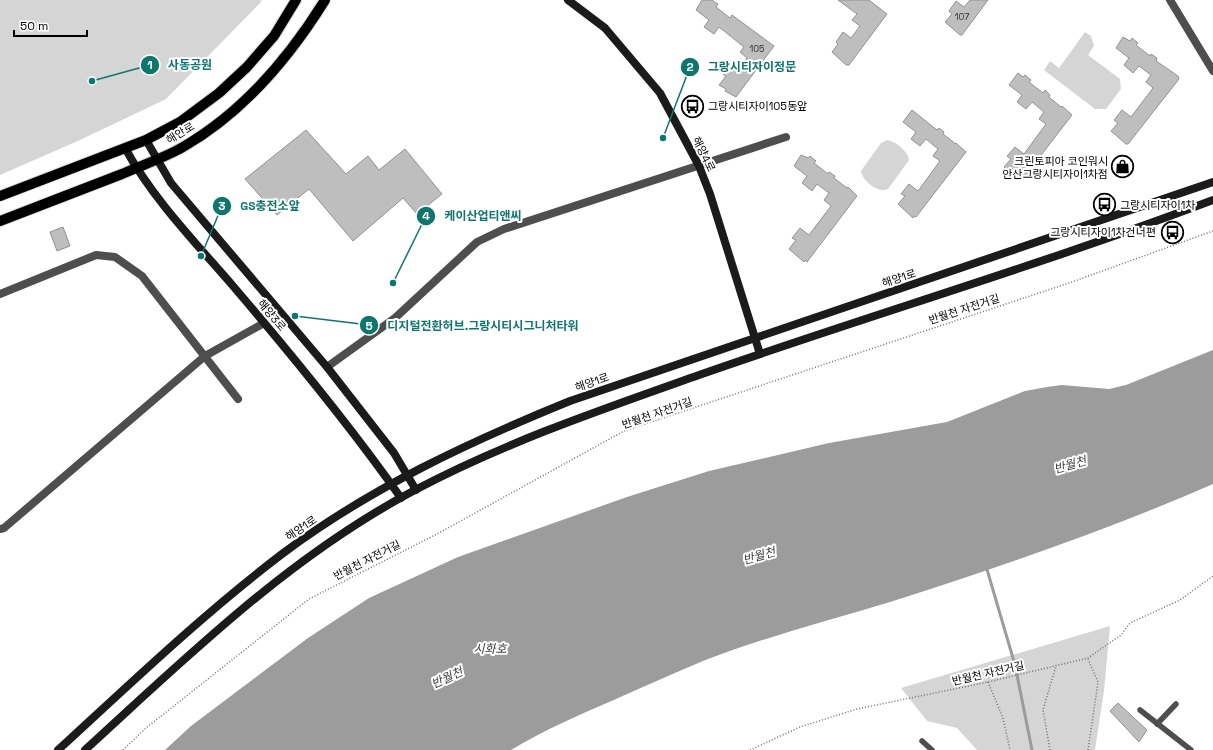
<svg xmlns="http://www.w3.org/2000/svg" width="1213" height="750" font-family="'Space Grotesk','Noto Sans KR',sans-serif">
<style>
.green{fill:#d5d5d5}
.water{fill:#9c9c9c}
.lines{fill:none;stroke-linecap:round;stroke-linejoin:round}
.stream{stroke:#9c9c9c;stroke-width:3}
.building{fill:#bebebe;stroke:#929292}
.primary-casing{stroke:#dbdbdb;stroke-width:12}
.path{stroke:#707070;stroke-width:1.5;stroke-dasharray:1 2;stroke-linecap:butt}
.lane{stroke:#4e4e4e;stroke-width:5.5}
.street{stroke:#4e4e4e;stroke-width:8}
.secondary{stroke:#1b1b1b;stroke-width:8}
.primary{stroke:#000;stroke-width:10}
.labels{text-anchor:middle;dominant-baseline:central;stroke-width:4;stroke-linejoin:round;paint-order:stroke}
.number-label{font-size:9px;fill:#303030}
.poi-label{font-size:11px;fill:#000;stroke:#fff;text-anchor:start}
.street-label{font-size:11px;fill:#000;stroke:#fff}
.water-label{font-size:12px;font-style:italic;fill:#3d3d3d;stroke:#fff}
.leader{fill:none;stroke:#0f766e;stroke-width:1.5}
.callout-dot{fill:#0f766e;stroke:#fff;stroke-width:1.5}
.mark-label{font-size:12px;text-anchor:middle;font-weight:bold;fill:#fff}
.callout-label{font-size:12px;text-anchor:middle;font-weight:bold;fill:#0f766e;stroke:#fff;stroke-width:4;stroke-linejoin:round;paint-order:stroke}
</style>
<rect width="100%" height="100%" fill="#fff"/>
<!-- green -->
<g class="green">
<polygon points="0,0 260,0 262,1 166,99 80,140 0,175"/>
<polygon points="1085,32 1091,36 1094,46 1088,55 1120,79 1121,89 1106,109 1095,109 1044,70 1050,61 1059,68"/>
<path d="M887 140C895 141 908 151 909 160L888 189C879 194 862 181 861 171L881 143Z"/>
<polygon points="1110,626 1104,691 1095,750 977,750 957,728 927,721 901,688"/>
</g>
<!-- water -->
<path class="water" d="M1213 350V484C1108 530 999 567 890 602 828 621 764 637 703 661 674 673 645 686 616 699 581 714 544 730 511 750H165L191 726 308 638 369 598 458 557 627 497 709 471 829 443 947 422 1025 391 1047 387 1062 385 1109 389 1126 385Z"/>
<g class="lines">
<!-- stream -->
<polyline class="stream" points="986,566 1015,665 1032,750"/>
</g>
<!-- building -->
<g class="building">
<polygon points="702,0 712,0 718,4 716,7 730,18 732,15 774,46 736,97 725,91 726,89 719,85 726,76 723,74 730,64 738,70 747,58 740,52 744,47 719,27 714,34 704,27 709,20 696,10"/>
<polygon points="838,0 869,0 887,14 849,65 846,65 832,52 838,44 836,42 843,32 851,38 860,26 852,20 857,14"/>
<polygon points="970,0 988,0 962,35 960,35 945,22 952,14 949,11 956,1 964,7"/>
<polygon points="1123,37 1130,41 1132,38 1138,43 1136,45 1150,56 1151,54 1157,58 1156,61 1178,76 1179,79 1128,144 1126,144 1111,131 1118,123 1114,120 1122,110 1131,117 1153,88 1146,82 1151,75 1139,66 1133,73 1124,65 1129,58 1116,48"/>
<polygon points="1018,73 1023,77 1025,75 1031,80 1029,82 1043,93 1045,90 1050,95 1049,97 1061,107 1062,106 1072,115 1022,180 1020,179 1019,181 1004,167 1011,159 1007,156 1015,147 1024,154 1046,124 1039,119 1044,112 1032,102 1026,109 1017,102 1022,95 1009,85"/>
<polygon points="912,110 937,130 939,128 944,132 943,134 956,144 956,143 966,152 916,217 914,216 913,218 898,204 905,196 901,194 909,184 918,191 940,161 933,156 938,149 926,139 920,146 911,139 916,132 903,122"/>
<polygon points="306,130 346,174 368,156 379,170 405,149 442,194 417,214 403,198 353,241 309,189 277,215 245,179"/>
<polygon points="801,155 808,158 810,156 816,161 814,163 828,174 829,172 835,176 834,178 847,188 848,187 857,196 807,262 805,260 804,262 789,249 796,240 792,238 800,228 809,235 831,206 824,200 829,193 817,184 812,191 802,183 807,176 794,166"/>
<polygon points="63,227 70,246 57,251 50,232"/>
<polygon points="1118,703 1147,730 1139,742 1110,711"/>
</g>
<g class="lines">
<defs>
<g id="primary">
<polyline points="0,196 146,140 180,122 219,93 247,67 274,36 296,0"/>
<path d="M0 221C41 205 81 190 122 174 142 165 164 158 183 147 242 113 289 58 325 0"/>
</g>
</defs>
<!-- primary casing -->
<use href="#primary" class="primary-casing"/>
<!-- path -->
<g class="path">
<polyline points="988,682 1003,718 1010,750"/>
<polyline points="123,750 146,728 309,599 437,534 624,431 1069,283 1213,231"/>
<polyline points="750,750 800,727 857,709 988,682 1088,658 1121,635 1130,623 1180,600 1213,576"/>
<polyline points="1050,750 1043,710 1056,666"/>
<polyline points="1088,750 1098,682 1088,659"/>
</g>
<!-- lane -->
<g class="lane">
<polyline points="1140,710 1191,750"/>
<polyline points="1157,724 1176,704"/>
<polyline points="922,741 932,750"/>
</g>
<!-- street -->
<g class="street">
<polyline points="1170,0 1213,71"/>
<polyline points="0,294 96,255 115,257 142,276 238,399"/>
<polyline points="327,367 395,318 477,242 504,229 786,137"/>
<polyline points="0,529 4,528 205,356 264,323"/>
</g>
<!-- secondary -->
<g class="secondary">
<polyline points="568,0 605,28 660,93 699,166 710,194 760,354"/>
<polyline points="146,140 171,183 327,367 394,453 416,490"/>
<path d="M125 148C153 199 195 242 233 286 292 355 349 424 401 498"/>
<path d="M58 750C131 683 203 614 282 554 370 488 469 442 570 401L1213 182"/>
<path d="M85 750C189 655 290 556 415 490 506 442 603 409 699 375 870 315 1044 264 1213 200"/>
</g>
<!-- primary -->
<use href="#primary" class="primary"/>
</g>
<!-- icons -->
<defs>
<symbol id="bus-ring" viewBox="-11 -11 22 22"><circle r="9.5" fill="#fff" stroke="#000" stroke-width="1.5"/><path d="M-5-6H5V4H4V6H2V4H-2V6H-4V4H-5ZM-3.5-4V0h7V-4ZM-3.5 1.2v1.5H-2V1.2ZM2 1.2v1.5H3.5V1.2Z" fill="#000"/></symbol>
<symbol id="shop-ring" viewBox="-11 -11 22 22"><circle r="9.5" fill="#fff" stroke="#000" stroke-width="1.5"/><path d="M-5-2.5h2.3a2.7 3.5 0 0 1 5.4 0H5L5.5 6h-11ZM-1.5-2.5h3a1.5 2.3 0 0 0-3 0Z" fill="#000"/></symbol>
</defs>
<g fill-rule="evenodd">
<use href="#bus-ring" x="680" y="94" width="25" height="25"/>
<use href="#shop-ring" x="1110" y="154" width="25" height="25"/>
<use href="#bus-ring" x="1092" y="192" width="25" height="25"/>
<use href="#bus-ring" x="1160" y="220" width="25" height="25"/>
</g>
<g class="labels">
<!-- number labels -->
<g class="number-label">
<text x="962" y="17">107</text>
<text x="757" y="49">105</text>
</g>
<!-- poi labels -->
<g class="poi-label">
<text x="708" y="106">그랑시티자이105동앞</text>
<text x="1108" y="161" text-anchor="end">크린토피아 코인워시<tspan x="1108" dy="13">안산그랑시티자이1차점</tspan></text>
<text x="1120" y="205">그랑시티자이1차</text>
<text x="1156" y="232" text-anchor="end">그랑시티자이1차건너편</text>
</g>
<!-- street labels -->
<g class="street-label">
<text transform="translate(180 133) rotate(-31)">해안로</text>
<text transform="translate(704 154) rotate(64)">해양4로</text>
<text transform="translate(899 278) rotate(-18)">해양1로</text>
<text transform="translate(964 309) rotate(-18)">반월천 자전거길</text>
<text transform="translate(272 315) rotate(50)">해양3로</text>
<text transform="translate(592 382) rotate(-19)">해양1로</text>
<text transform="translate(657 413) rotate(-19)">반월천 자전거길</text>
<text transform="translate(301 528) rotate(-34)">해양1로</text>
<text transform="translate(367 560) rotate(-27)">반월천 자전거길</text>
<text transform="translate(988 673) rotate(-13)">반월천 자전거길</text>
</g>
<!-- water labels -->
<g class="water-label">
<text transform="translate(1070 465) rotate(-16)">반월천</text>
<text transform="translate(759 556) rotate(-16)">반월천</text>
<text x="490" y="649">시화호</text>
<text transform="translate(447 678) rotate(-25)">반월천</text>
</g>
</g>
<!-- callouts -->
<path class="leader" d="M92 81L150 65M663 138L690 67M201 256L222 206M393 283L426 216M295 316L369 325"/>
<g class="callout-dot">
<circle cx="92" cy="81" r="4"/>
<circle cx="663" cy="138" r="4"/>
<circle cx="201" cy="256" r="4"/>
<circle cx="393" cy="283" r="4"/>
<circle cx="295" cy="316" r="4"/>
<circle cx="150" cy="65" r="10"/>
<circle cx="690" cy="67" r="10"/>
<circle cx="222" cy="206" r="10"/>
<circle cx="426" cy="216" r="10"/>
<circle cx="369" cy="325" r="10"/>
</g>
<g class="mark-label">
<text x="150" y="69">1</text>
<text x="690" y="71">2</text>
<text x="222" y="210">3</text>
<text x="426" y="220">4</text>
<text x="369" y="330">5</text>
</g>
<g class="callout-label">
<text x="190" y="69">사동공원</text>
<text x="752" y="71">그랑시티자이정문</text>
<text x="270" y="210">GS충전소앞</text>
<text x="483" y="220">케이산업티앤씨</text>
<text x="483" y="330">디지털전환허브.그랑시티시그니처타워</text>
</g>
<!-- scale -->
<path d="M14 30v6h73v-6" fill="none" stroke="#000000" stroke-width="2"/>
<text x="20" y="30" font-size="12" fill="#000000" stroke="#ffffff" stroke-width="3" paint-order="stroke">50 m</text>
</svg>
